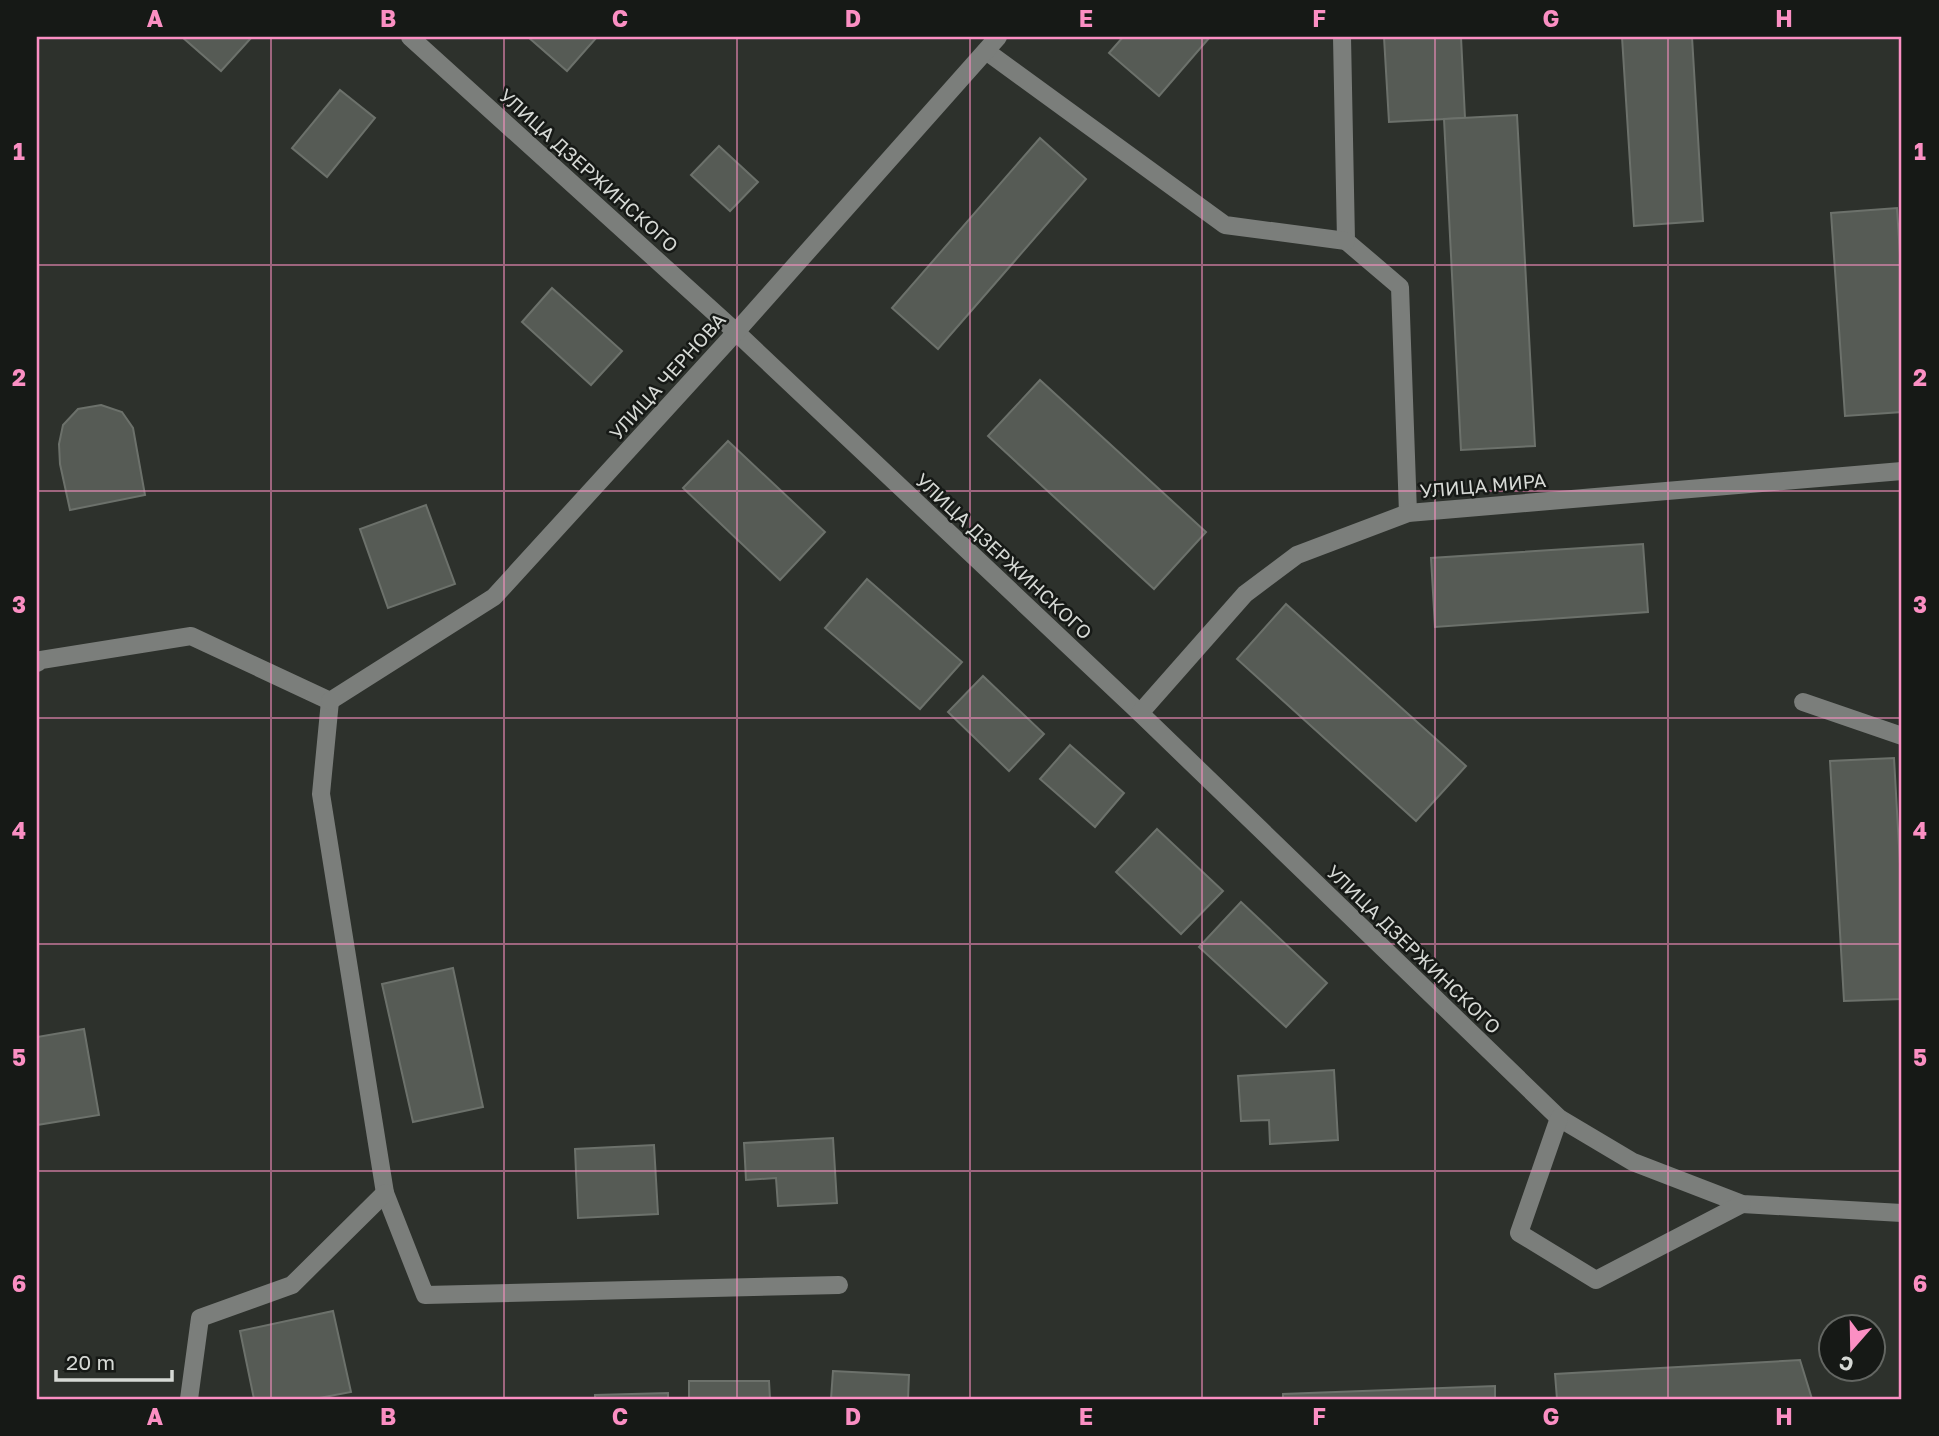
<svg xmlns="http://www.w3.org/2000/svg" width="1939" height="1436" font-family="'Golos Text',sans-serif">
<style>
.building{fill:#565b55;stroke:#6c716b;stroke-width:2}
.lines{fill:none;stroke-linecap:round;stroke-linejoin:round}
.minor{stroke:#7b7e7b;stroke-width:18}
.grid{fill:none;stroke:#fb8fc3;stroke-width:2;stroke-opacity:0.55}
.labels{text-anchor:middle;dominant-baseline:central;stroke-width:5;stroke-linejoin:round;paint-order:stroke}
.street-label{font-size:19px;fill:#d6d9d5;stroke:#161916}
.neatline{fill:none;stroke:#fb8fc3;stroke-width:2.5}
.grid-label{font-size:23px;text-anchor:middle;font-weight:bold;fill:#fb8fc3}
</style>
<rect width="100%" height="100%" fill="#2d312c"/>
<!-- building -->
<g class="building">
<polygon points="182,37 252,37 221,71"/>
<polygon points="528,37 597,37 567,71"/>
<polygon points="1123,37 1210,37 1159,96 1109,53"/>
<polygon points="1384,37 1461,37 1465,118 1389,122"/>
<polygon points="1622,37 1692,37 1703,221 1634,226"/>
<polygon points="340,90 375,118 327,177 292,148"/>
<polygon points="1517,115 1535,446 1461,450 1444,119"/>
<polygon points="1040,138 1086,179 938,349 892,308"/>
<polygon points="719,146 758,182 730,211 691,175"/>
<polygon points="1897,208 1902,287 1902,412 1845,416 1831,213"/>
<polygon points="552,288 622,351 591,385 522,322"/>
<polygon points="1040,380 1206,532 1154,589 988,436"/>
<polygon points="101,405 122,412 133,428 145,495 70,510 60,464 59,444 63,425 78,409"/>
<polygon points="728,441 825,532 780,580 683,488"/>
<polygon points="426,505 455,584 388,608 360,529"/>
<polygon points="1643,544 1648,612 1435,627 1431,558"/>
<polygon points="867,579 962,662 920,709 825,628"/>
<polygon points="1286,604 1466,766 1416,821 1237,659"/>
<polygon points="983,676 1044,734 1009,771 948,712"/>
<polygon points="1070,745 1124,793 1095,827 1040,779"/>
<polygon points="1894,758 1902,900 1902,999 1844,1001 1830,761"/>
<polygon points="1157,829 1223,891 1181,934 1116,872"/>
<polygon points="1241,902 1327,983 1286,1027 1199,947"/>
<polygon points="453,968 483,1107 413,1122 382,984"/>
<polygon points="84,1029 99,1115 37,1125 37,1037"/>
<polygon points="1334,1070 1338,1140 1270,1144 1269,1120 1241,1121 1238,1076"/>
<polygon points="833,1138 837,1203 778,1206 776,1178 746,1180 744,1143"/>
<polygon points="654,1145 658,1214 578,1218 575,1149"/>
<polygon points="333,1311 351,1392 314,1399 254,1399 240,1331"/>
<polygon points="1800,1360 1812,1399 1557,1399 1555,1374"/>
<polygon points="833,1371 909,1375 908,1399 831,1399"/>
<polygon points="689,1381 769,1381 770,1399 689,1399"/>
<polygon points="1495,1386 1495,1399 1283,1399 1283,1394"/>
<polygon points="668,1393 668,1399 595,1399 595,1395"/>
</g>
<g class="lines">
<!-- minor -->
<g class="minor">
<polyline points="410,37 736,332 1140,713 1559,1118 1633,1162 1742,1204 1902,1213"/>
<polyline points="1342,37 1346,241 1400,287 1408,513"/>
<polyline points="986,51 1225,225 1346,241"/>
<polyline points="37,663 41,660 191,636 330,701"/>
<polyline points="330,701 321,794 385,1193 425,1295 839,1285"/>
<polyline points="330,701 494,597 736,332 998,37"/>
<polyline points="1803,702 1902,736"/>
<polyline points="1140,713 1245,594 1297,555 1408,513 1902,471"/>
<polyline points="1559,1118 1519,1233 1596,1280 1742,1204"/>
<polyline points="189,1399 200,1318 292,1285 385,1193"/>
</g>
</g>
<!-- grid -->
<path class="grid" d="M271 37V1399M504 37V1399M737 37V1399M970 37V1399M1202 37V1399M1435 37V1399M1668 37V1399M37 265H1902M37 491H1902M37 718H1902M37 944H1902M37 1171H1902"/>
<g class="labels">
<!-- street labels -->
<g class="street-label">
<text transform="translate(589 170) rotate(42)">УЛИЦА ДЗЕРЖИНСКОГО</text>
<text transform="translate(667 376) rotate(-48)">УЛИЦА ЧЕРНОВА</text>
<text transform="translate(1483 485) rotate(-5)">УЛИЦА МИРА</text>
<text transform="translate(1004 556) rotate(43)">УЛИЦА ДЗЕРЖИНСКОГО</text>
<text transform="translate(1414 949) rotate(44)">УЛИЦА ДЗЕРЖИНСКОГО</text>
</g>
</g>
<!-- border -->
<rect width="1939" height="1436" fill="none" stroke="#161916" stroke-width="77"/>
<!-- north arrow -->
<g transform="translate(1852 1348) rotate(200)"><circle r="33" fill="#161916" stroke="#636662" stroke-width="2"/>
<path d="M0-5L12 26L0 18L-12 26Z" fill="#fb8fc3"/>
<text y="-10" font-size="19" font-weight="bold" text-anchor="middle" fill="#d6d9d5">С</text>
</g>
<!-- scale -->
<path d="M56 1370v10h116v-10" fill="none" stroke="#d6d9d5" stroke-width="3.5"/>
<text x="66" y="1370" font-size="21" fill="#d6d9d5" stroke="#161916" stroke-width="5" paint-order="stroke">20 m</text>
<rect x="38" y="38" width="1862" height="1360" class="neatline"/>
<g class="grid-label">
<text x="155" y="27">A</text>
<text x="388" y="27">B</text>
<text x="620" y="27">C</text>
<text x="853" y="27">D</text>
<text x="1086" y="27">E</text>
<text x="1319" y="27">F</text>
<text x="1551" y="27">G</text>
<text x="1784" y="27">H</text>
<text x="19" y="160">1</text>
<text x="1920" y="160">1</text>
<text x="19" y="386">2</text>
<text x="1920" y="386">2</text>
<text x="19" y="613">3</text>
<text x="1920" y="613">3</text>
<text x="19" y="839">4</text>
<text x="1920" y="839">4</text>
<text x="19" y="1066">5</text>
<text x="1920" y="1066">5</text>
<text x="19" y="1292">6</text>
<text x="1920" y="1292">6</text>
<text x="155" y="1425">A</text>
<text x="388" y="1425">B</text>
<text x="620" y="1425">C</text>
<text x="853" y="1425">D</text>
<text x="1086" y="1425">E</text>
<text x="1319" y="1425">F</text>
<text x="1551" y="1425">G</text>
<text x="1784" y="1425">H</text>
</g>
</svg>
